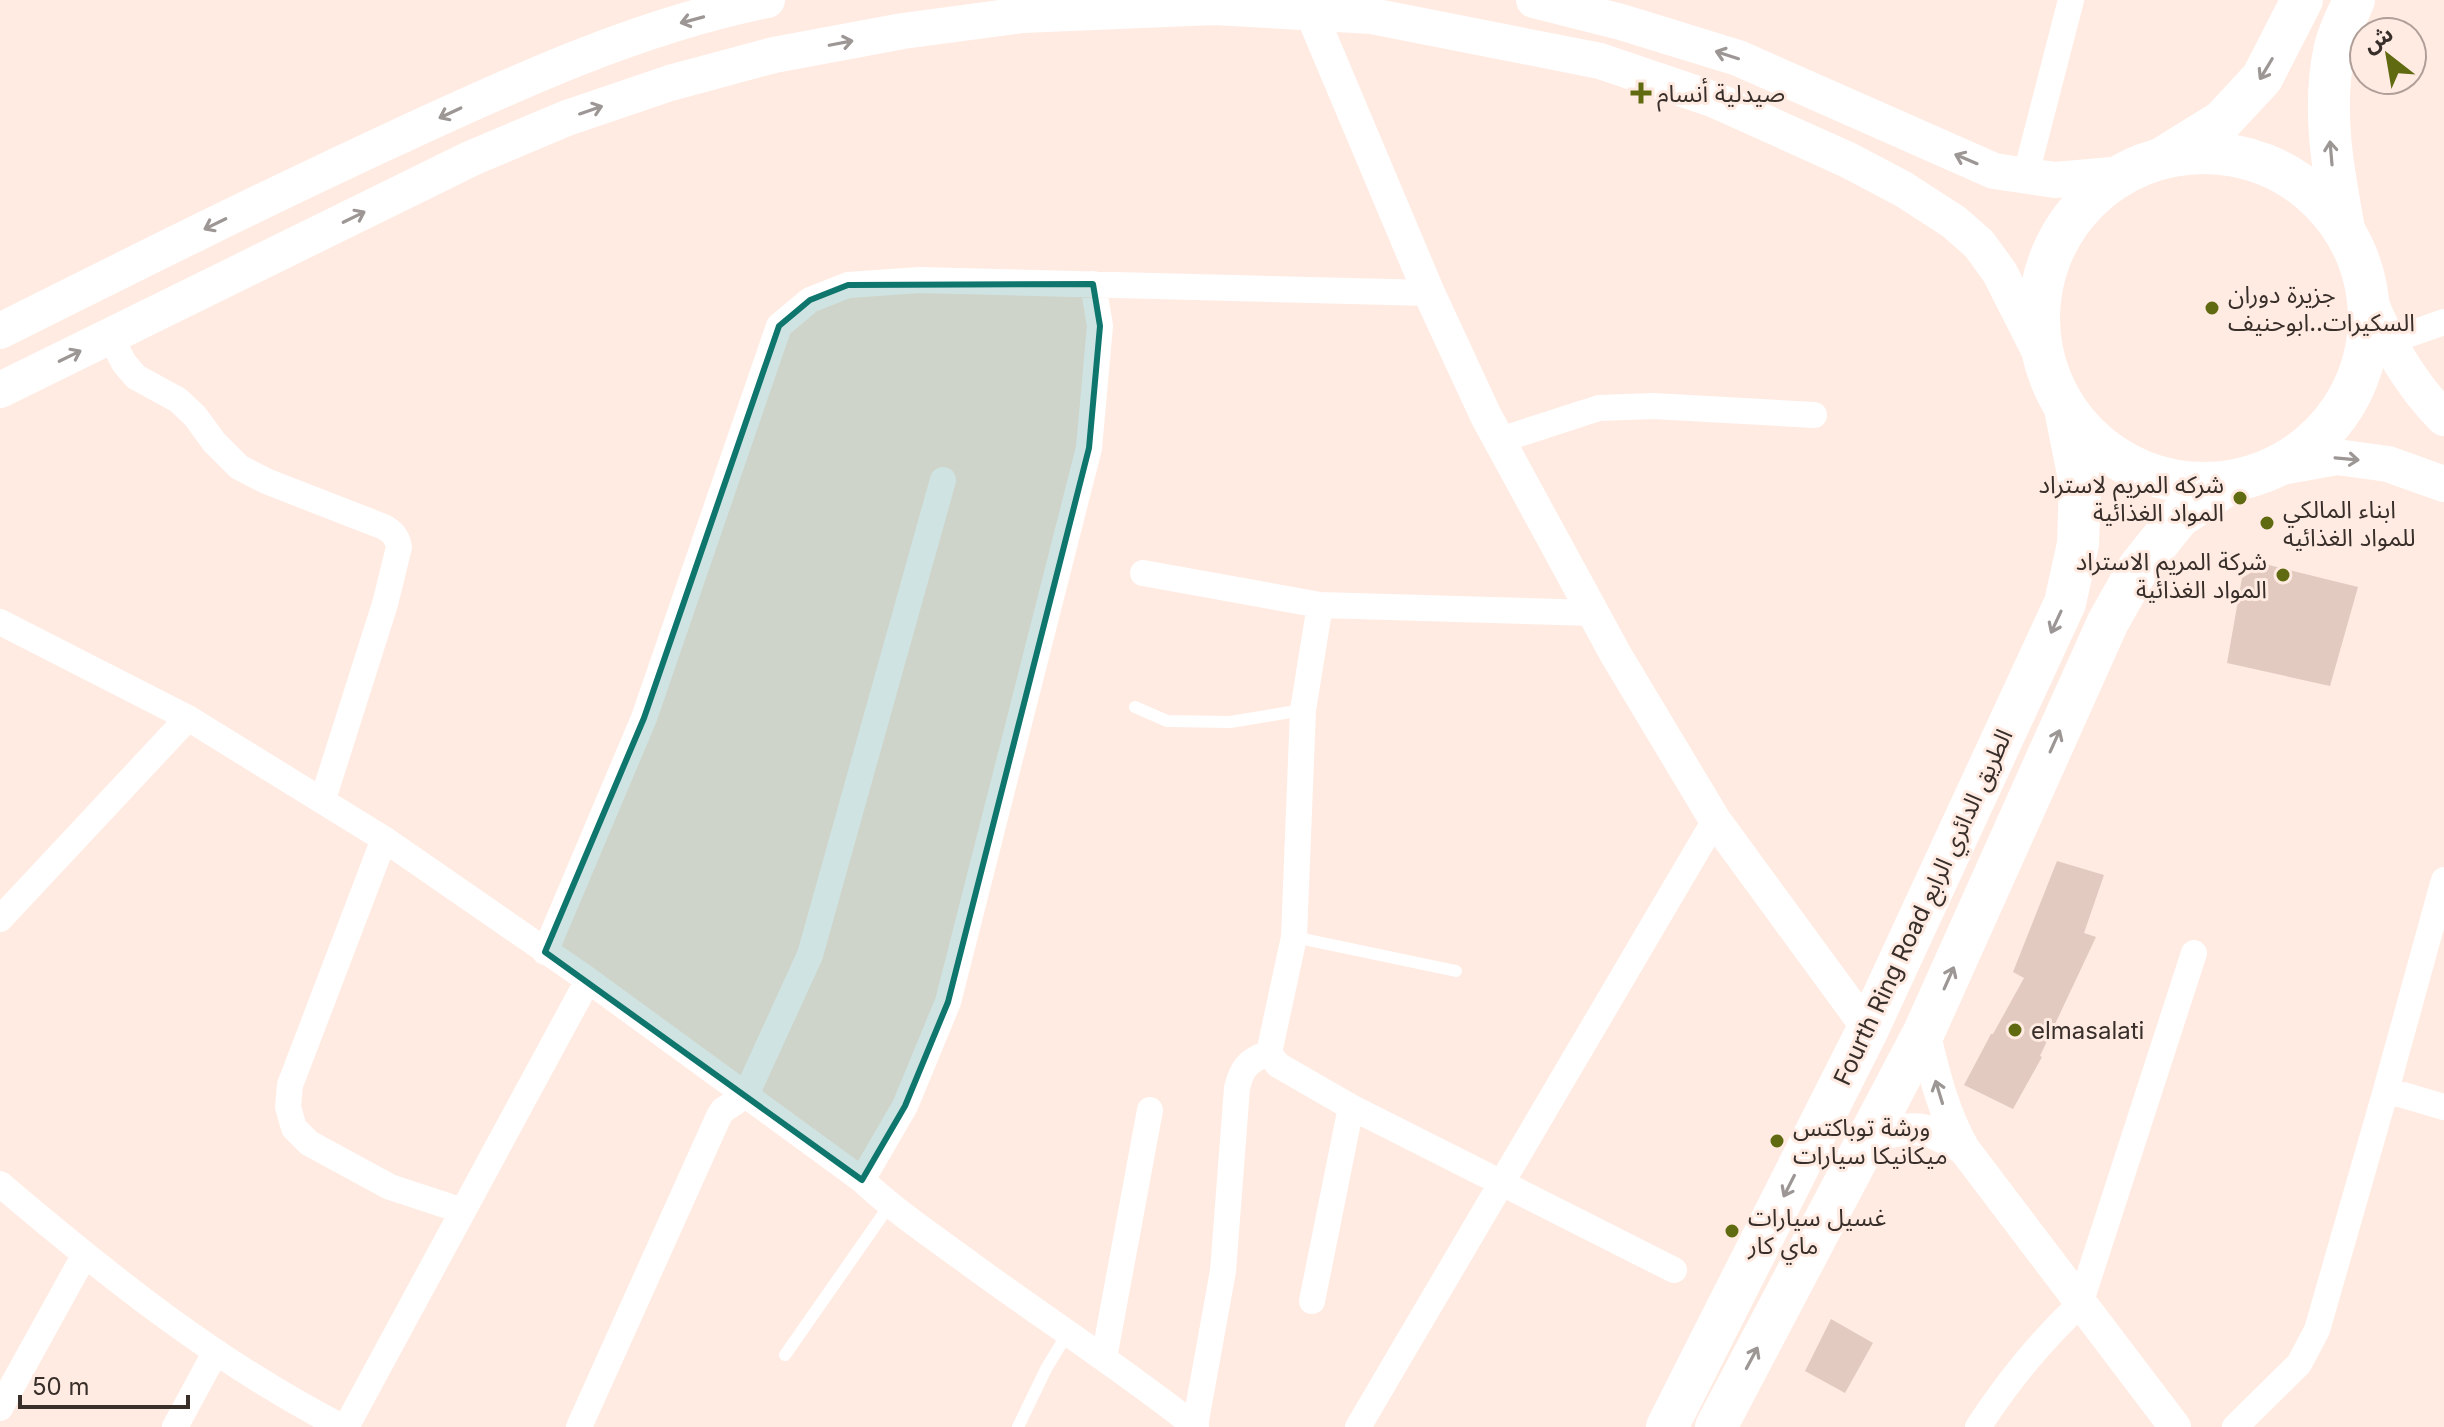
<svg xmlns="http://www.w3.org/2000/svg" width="2444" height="1427" font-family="Inter,'Noto Sans Arabic',sans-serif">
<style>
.building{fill:#e2cac0}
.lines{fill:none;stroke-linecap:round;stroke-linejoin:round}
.service{stroke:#fff;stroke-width:12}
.minor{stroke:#fff;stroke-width:26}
.tertiary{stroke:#fff;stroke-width:32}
.secondary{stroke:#fff;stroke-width:36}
.primary{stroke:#fff;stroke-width:42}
.oneway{stroke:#9c9694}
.marked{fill:#0f766e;fill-opacity:0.2;stroke:#0f766e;stroke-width:6;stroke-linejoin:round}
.poi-dot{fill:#606a10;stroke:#ffebe2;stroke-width:3}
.labels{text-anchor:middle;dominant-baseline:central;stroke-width:6;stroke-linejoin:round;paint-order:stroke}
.poi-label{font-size:24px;fill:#382e2a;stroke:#ffebe2;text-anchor:start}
.street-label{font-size:24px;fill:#382e2a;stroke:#ffebe2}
</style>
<rect width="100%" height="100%" fill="#ffebe2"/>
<path class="building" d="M2265 564 2358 587 2330 686 2227 663 2242 578Z
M2057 861 2104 875 2084 933 2096 937 2040 1056 2042 1057 2013 1109 1964 1085 1991 1034H1993L2024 978 2013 972Z
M1831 1319 1873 1343 1845 1393 1805 1371Z"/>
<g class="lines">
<path class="service" d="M1135 707 1167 721 1230 722 1303 710
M1294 937 1456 971
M785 1355 889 1206
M1018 1427 1046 1369 1067 1334"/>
<path class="minor" d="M2025 178 2071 0
M110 336 124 363 136 377 178 400 195 416 214 442 239 467 266 481 384 527C393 532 397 537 399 547L385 604 323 799
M2387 342 2444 322
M1500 440 1599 408 1653 406 1814 415
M1143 573 1320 605 1593 613
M1320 605 1303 710 1294 937 1269 1053 1278 1065 1351 1107 1674 1270
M0 622 188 718 384 839 588 980 862 1180C896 1212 935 1238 973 1266 1047 1320 1124 1370 1196 1427
M384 839 290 1085 288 1107 294 1128 309 1143 390 1187 463 1211
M0 919 188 718
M545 952 644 718 779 326 810 300 848 285 920 280 1429 293
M2386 1090 2444 880
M862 1180 905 1106 948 1002 1089 448 1100 326 1093 284
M0 1184C107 1275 217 1363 342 1427
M1312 1301 1351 1107
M1104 1358 1150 1110
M0 1408 84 1256
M1195 1426 1223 1271 1237 1088C1242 1067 1249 1060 1269 1053
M175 1427 215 1353
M346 1427 588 980
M579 1427 719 1116 723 1110 746 1095 810 955 943 480
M1358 1427 1715 820
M1978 1427C2010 1379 2038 1344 2080 1304L2194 953
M2235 1427 2299 1364 2317 1330 2386 1090 2444 1107"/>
<path class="tertiary" d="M1311 13 1429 293 1486 416 1616 655 1715 820 1868 1029
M1924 1032C1934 1073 1943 1112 1964 1149L2175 1427
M1869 1137C1913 1126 1924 1124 1964 1149"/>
<path class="secondary" d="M1534 0 1621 22 1738 58 1994 171 2055 180 2124 174
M2369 300C2388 344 2410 384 2444 418
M0 331C132 265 264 199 398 137 517 82 638 26 767 0
M0 390 472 158 567 118 670 83 774 55 903 31 1023 15 1214 7 1372 16 1600 61 1715 100 1848 160 1903 189 1954 222 1979 244 2000 273 2043 358
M2270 469 2337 457 2388 464 2444 484"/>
<path class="primary" d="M2039 318a165 165 0 1 1 330 0a165 165 0 1 1-330 0Z
M2167 155 2222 121 2262 78 2302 0
M2344 229C2333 170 2322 111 2334 52 2337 34 2347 17 2354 0
M1667 1427 1868 1029 2065 603 2078 544 2080 484 2065 409
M1716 1427 1924 1032 2108 622 2139 567 2179 517 2233 481"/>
</g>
<defs><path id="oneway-shaft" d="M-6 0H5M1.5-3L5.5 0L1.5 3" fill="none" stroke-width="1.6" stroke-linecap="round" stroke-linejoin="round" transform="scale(2)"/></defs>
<g class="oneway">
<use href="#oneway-shaft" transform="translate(692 20) rotate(165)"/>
<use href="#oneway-shaft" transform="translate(841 43) rotate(-11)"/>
<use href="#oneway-shaft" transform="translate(1727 55) rotate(-162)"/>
<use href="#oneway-shaft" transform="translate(2266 69) rotate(121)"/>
<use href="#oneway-shaft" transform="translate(591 110) rotate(-19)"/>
<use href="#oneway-shaft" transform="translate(450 113) rotate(155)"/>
<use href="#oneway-shaft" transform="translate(2331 153) rotate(-95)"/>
<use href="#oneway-shaft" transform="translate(1966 159) rotate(-157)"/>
<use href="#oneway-shaft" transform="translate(354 217) rotate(-26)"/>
<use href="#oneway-shaft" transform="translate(215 224) rotate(154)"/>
<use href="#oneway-shaft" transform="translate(70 356) rotate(-26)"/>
<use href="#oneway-shaft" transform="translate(2347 459) rotate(5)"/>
<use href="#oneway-shaft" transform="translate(2056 622) rotate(115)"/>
<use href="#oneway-shaft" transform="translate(2055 741) rotate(-66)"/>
<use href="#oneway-shaft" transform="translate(1949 978) rotate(-66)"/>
<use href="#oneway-shaft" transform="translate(1939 1092) rotate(-107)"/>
<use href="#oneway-shaft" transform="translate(1789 1186) rotate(117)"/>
<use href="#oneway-shaft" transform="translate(1752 1358) rotate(-62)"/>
</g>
<path class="marked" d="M1093 284 1100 326 1089 448 948 1002 905 1106 862 1180 545 952 644 718 779 326 810 300 848 285Z"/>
<g class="poi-dot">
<path d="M1637 81h8v8h8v8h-8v8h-8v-8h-8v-8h8z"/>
<circle cx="2212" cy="308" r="8"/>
<circle cx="2240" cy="498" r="8"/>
<circle cx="2267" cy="523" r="8"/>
<circle cx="2283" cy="575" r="8"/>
<circle cx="2015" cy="1030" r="8"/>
<circle cx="1777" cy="1141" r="8"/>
<circle cx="1732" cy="1231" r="8"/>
</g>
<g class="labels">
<g class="poi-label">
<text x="1657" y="93">صيدلية أنسام</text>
<text x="2228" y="294">جزيرة دوران<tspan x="2228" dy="28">السكيرات..ابوحنيف</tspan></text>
<text x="2224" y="484" text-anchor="end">شركه المريم لاستراد<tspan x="2224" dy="28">المواد الغذائية</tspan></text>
<text x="2283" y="509">ابناء المالكي<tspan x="2283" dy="28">للمواد الغذائيه</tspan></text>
<text x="2267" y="561" text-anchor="end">شركة المريم الاستراد<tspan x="2267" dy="28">المواد الغذائية</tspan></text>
<text x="2031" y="1030">elmasalati</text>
<text x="1793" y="1127">ورشة توباكتس<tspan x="1793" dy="28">ميكانيكا سيارات</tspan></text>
<text x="1748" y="1217">غسيل سيارات<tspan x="1748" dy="28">ماي كار</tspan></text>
</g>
<g class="street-label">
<text transform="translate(1923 907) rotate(-65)">Fourth Ring Road الطريق الدائري الرابع</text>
</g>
</g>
<g transform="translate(2388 56) rotate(329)"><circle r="38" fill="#ffebe2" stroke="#af9f98" stroke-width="2"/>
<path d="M0-6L14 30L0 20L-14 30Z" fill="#606a10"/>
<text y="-12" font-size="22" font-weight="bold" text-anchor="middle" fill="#382e2a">ش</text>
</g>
<path d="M20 1395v12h168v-12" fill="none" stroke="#382e2a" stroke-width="4"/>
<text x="32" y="1395" font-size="24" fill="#382e2a" stroke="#ffebe2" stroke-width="6" paint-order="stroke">50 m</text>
</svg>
